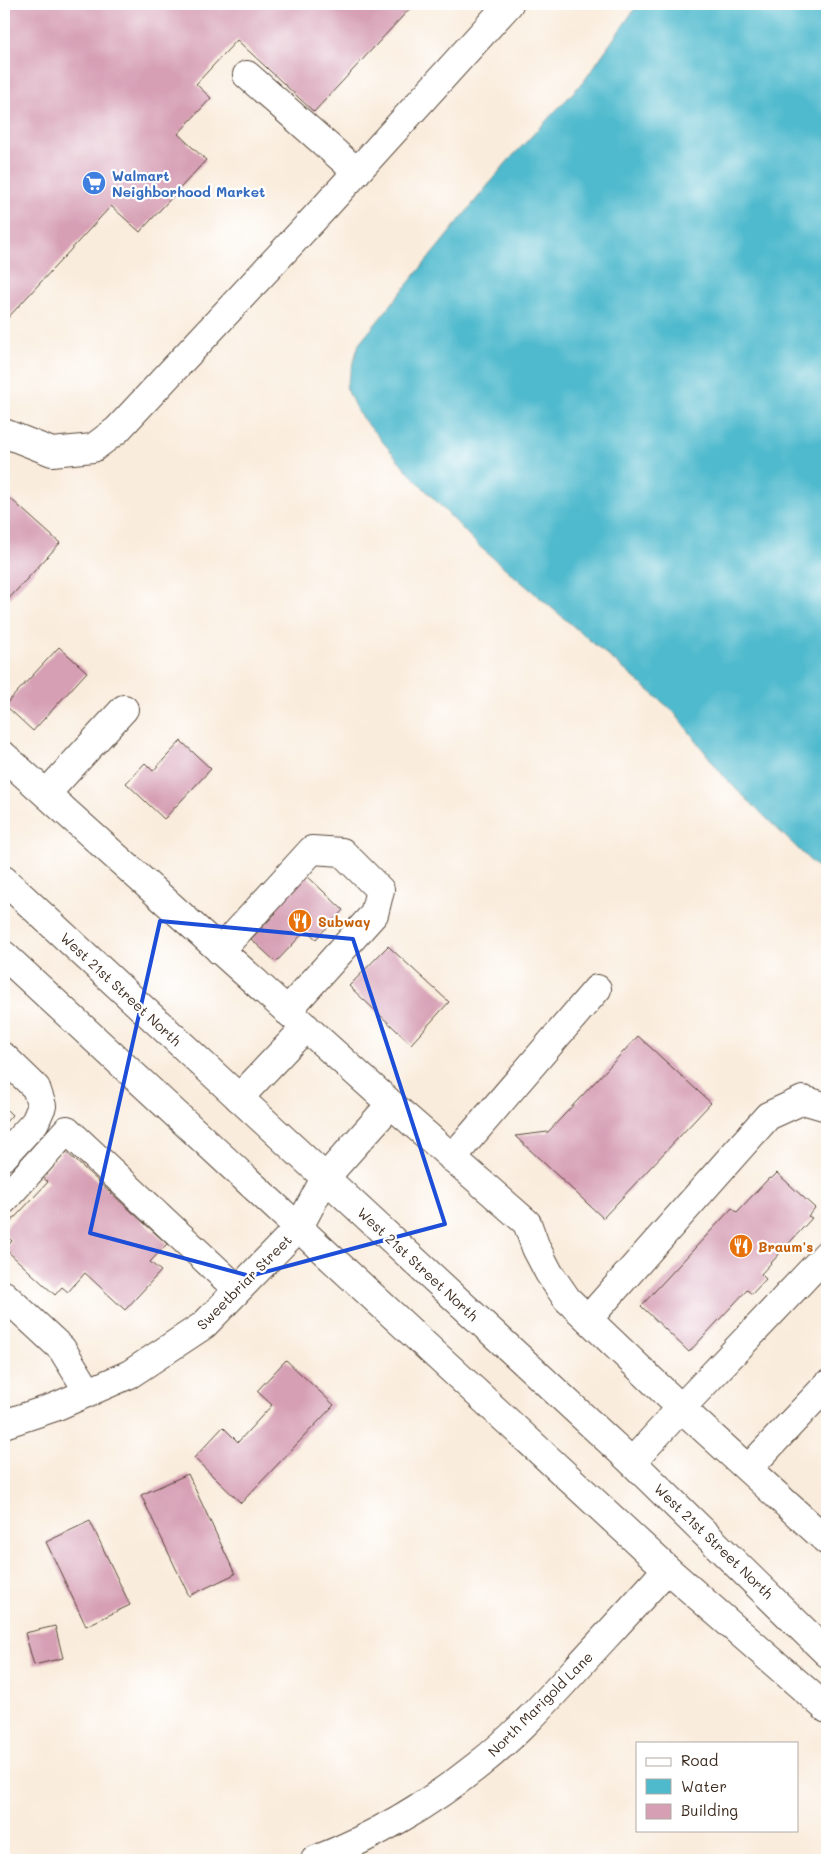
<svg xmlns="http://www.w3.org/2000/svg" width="831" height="1864" font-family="Mali,sans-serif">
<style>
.water{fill:#50bacd;stroke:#467276}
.building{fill:#d69fb4}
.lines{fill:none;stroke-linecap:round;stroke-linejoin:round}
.minor-casing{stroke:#58473a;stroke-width:30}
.major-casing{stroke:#58473a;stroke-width:30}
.minor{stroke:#fff;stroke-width:28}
.major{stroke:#fff;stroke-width:28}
.marked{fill:none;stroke:#1d4ed8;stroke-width:4;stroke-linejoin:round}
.labels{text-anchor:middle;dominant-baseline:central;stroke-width:4.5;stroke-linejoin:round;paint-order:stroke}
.shop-label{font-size:14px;font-weight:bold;fill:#366cbe;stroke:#fff;text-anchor:start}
.food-label{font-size:14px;font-weight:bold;fill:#c56008;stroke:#fff;text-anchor:start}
.street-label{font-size:14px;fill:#3b2a1e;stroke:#fff}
</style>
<rect width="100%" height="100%" fill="#fff"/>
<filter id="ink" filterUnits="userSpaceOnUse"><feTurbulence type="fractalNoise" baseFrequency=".02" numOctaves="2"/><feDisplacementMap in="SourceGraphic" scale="10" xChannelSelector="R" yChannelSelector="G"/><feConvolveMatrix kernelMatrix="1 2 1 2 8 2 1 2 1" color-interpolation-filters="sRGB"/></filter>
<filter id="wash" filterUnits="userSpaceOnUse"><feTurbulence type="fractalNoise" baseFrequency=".0096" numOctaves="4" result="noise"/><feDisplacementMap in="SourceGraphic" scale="20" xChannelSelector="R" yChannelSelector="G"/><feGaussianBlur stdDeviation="1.12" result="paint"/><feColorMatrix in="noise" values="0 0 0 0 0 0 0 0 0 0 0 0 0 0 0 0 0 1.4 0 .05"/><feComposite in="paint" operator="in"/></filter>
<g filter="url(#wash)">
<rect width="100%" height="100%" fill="#f9ecdc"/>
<path class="water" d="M638 4H827V877L725 778 673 711 479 546 412 476 358 413 346 387 359 344 506 163 584 81Z"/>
<g id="blocks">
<path class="building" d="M4 4H414L314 112 237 40 196 84 211 98 178 134 206 160 140 232 111 206 5 321 4 320Z
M11 499 60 543 4 604V506Z
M59 647 87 672 33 731 5 705Z
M181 741 211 769 164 819 126 783 145 763 153 771Z
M304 873 343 910 316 939 306 930 276 962 251 939 276 913 271 908Z
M388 946 449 1002 411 1044 349 986Z
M638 1036 711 1103 603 1218 515 1136 548 1132Z
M4 1107 12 1115 4 1124Z
M64 1150 167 1244 150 1262 161 1271 125 1310 85 1273 68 1292 62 1287 55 1295 5 1249 12 1241 4 1233V1229L48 1182 40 1175Z
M777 1173 815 1208 808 1216 812 1218 761 1274 766 1279 752 1294 747 1290 689 1352 641 1306 732 1208 737 1212 769 1178 771 1179Z
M286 1360 334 1405 241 1503 194 1458 223 1427 238 1442 272 1405 257 1391Z
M188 1474 235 1574 189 1596 141 1495Z
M90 1521 130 1605 86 1626 46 1542Z
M55 1626 63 1658 34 1665 25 1633Z"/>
</g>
</g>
<g filter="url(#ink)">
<use href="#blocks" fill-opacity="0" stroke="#58473a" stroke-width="1"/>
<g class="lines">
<g class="minor-casing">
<path id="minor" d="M247 75 357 172
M4 433 52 452 93 448 117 430 325 207 509 4
M4 756 391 1104
M46 794 124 709
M220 951 312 850 342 852 380 890 374 914 287 1011
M4 1057 36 1088 42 1106 35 1122 4 1156
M239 1098 306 1027
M452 1158 597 989
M4 1200 67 1130 238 1290
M827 1254 681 1408 827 1541
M4 1295 62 1349 89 1393
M588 1319 768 1116 803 1100 827 1107
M4 1424 55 1407 130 1374 204 1325 299 1227 325 1178 391 1104 527 1223 536 1248 549 1273 567 1299 681 1408 632 1462
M748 1469 827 1385
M315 1860C372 1838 431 1803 478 1765 514 1737 545 1703 575 1670 606 1636 637 1603 667 1569"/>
</g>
<g class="major-casing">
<path id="major" d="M4 880 632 1462 827 1653
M4 955 667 1569 827 1709"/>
</g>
<use href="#minor" class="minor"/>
<use href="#major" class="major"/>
</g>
</g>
<path class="marked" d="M160 921 353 939 445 1224 250 1276 90 1233Z"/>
<defs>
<g id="supermarket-disc" transform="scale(1.25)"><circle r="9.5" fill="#3f7fe0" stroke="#fff"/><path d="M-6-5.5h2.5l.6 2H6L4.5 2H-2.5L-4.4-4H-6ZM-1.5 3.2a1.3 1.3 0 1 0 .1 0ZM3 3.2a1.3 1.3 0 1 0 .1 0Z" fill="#fff"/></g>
<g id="restaurant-disc" transform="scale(1.25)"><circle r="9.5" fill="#e8710a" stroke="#fff"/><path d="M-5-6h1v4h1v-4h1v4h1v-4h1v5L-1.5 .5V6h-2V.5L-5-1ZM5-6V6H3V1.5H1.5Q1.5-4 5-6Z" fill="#fff"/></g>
</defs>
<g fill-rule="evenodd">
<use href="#supermarket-disc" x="94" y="183"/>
<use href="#restaurant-disc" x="300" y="921"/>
<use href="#restaurant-disc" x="741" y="1246"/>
</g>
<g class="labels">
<g class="shop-label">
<text x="112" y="175">Walmart<tspan x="112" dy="16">Neighborhood Market</tspan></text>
</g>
<g class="food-label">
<text x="318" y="921">Subway</text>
<text x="758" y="1246">Braum's</text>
</g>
<g class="street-label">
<text transform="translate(121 989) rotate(43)">West 21st Street North</text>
<text transform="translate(418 1264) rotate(43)">West 21st Street North</text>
<text transform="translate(244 1282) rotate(-45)">Sweetbriar Street</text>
<text transform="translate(714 1541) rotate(44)">West 21st Street North</text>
<text transform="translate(540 1704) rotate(-45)">North Marigold Lane</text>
</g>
</g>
<rect width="831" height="1864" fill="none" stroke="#fff" stroke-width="20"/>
<rect x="636" y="1742" width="162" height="90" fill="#ffffff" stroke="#b1aaa5"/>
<rect x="646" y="1758" width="25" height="8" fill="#ffffff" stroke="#b1aaa5"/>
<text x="681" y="1766" font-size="15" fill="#3b2a1e">Road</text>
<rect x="646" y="1779" width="25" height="15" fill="#50bacd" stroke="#b1aaa5"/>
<text x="681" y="1792" font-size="15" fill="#3b2a1e">Water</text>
<rect x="646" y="1804" width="25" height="15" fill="#d69fb4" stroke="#b1aaa5"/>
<text x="681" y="1816" font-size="15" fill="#3b2a1e">Building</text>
</svg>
